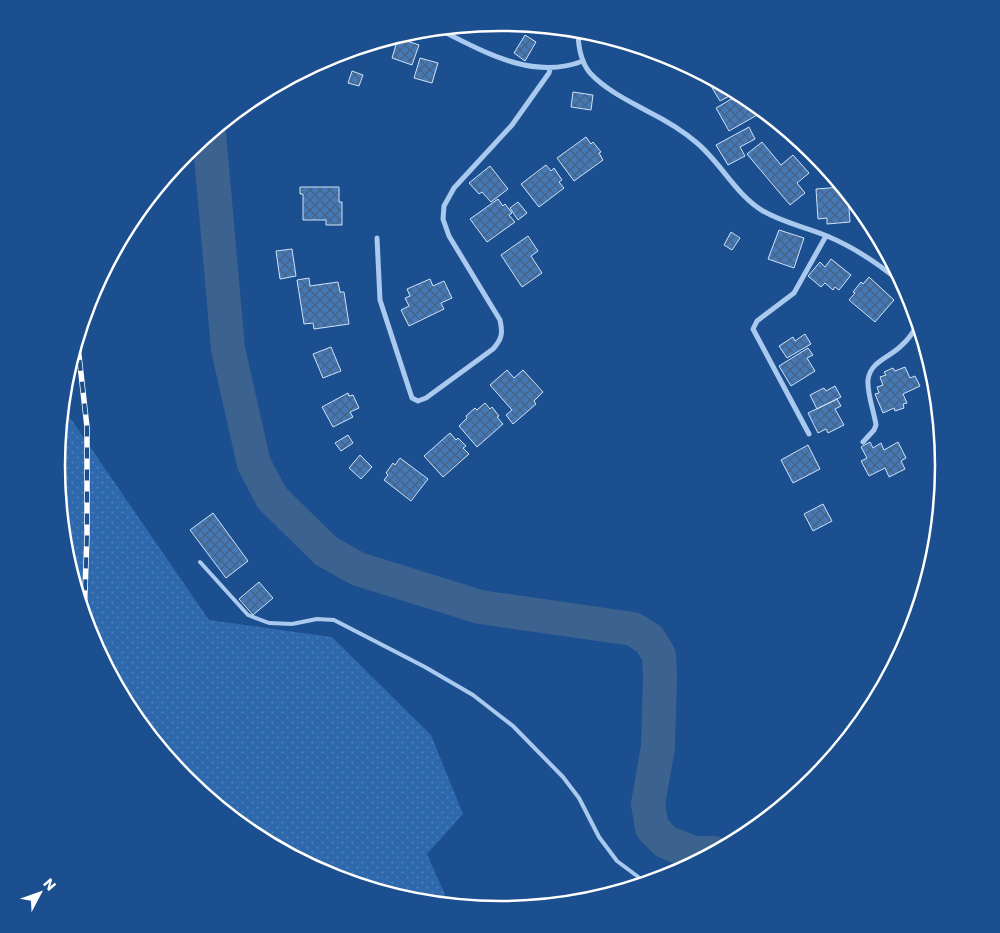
<svg xmlns="http://www.w3.org/2000/svg" width="1000" height="933" font-family="Poppins,sans-serif">
<style>
.grass{fill:url(#grass-dots)}
.lines{fill:none;stroke-linecap:round;stroke-linejoin:round}
.river{stroke:#3c6290;stroke-width:34}
.building{fill:url(#building-cross-hatch);stroke:#cfe3fa}
.lane{stroke:#a9c9ee;stroke-width:4}
.street{stroke:#a9c9ee;stroke-width:5}
.rail-casing{stroke:#fff;stroke-width:5.5}
.rail{stroke:#1b4f8f;stroke-width:4;stroke-dasharray:11;stroke-linecap:butt}
.rim{fill:none;stroke:#fff;stroke-width:2.5}
</style>
<defs>
<pattern id="grass-dots" width="8" height="8" patternUnits="userSpaceOnUse" patternTransform="scale(1.25)"><rect width="8" height="8" fill="#2e69ad"/><path d="M2 2h.1M6 6h.1" fill="none" stroke="#4d80b9" stroke-width="1.8" stroke-linecap="round"/></pattern>
<pattern id="building-cross-hatch" width="8" height="8" patternUnits="userSpaceOnUse" patternTransform="scale(1.25)"><rect width="8" height="8" fill="#4478b7"/><path d="M0 0l8 8M0 8l8-8" fill="none" stroke="#486282"/></pattern>
</defs>
<rect width="100%" height="100%" fill="#1b4f8f"/>
<path class="grass" d="M62 406 209 620 332 637 431 735 463 814 427 854 450 906 413 902 330 877 253 836 186 780 131 713 90 636 64 553 56 466Z"/>
<g class="lines">
<path class="river" d="M209 133 228 349 254 464 272 498 326 551 358 569 480 607 633 629 649 639 659 655 660 678 658 747 648 804 652 828 666 842 694 853H714"/>
</g>
<path class="building" d="M525 35 536 42 525 61 514 53Z
M398 38 419 45 412 65 392 58Z
M420 58 438 63 432 83 414 78Z
M352 71 363 75 359 86 348 83Z
M712 79 737 92 720 101 708 81Z
M573 92 593 95 591 110 571 107Z
M740 94 752 101 759 114 729 131 716 108Z
M749 127 755 139 740 147 745 156 728 165 716 145Z
M586 137 591 144 593 142 601 152 599 153 603 160 574 181 557 158Z
M762 142 781 165 793 155 809 173 797 183 805 193 790 205 747 154Z
M546 165 551 171 554 168 562 180 559 182 564 188 539 207 521 184Z
M490 166 508 189 491 202 482 192 479 194 469 183Z
M300 187H339V202H342V225H326V220H303V194H300Z
M842 187 848 194 850 222 827 224V218L818 219 816 189Z
M498 199 503 206 505 204 512 213 509 215 515 222 487 242 470 219Z
M518 202 527 213 518 220 510 208Z
M779 230 804 238 794 268 768 259Z
M731 232 740 238 732 250 724 245Z
M528 236 538 251 531 256 542 273 522 287 501 255Z
M292 249 296 276 280 279 276 251Z
M831 259 851 275 839 290 835 287 833 290 825 283 821 287 808 276 820 262 825 267Z
M869 277 894 300 875 322 849 300 855 293 853 292 861 282 863 284Z
M309 278 310 286 338 282 340 292H344L349 324 314 329 313 323 304 324 297 280Z
M430 279 433 286 444 281 452 298 441 303 444 309 409 326 401 310 409 306 405 298 410 296 407 289Z
M805 334 811 344 787 358 779 346 793 337 795 341Z
M331 347 341 371 323 378 313 354Z
M808 348 813 355 807 358 815 371 791 386 779 366Z
M905 367 910 378 915 376 920 386 903 394 907 403 903 404 904 408 895 411 894 408 883 413 875 394 879 393 877 387 883 385 880 377 886 375 884 372 893 368 895 371Z
M507 370 514 378 523 370 543 392 534 401 536 404 513 424 506 415 512 410 490 385Z
M835 386 841 397 817 409 810 395 824 388 826 391Z
M348 393 349 396 353 395 359 408 350 412 353 417 333 427 322 407Z
M837 399 841 406 835 409 844 425 828 433 826 429 818 433 808 413Z
M485 403 490 409 492 407 499 416 497 417 503 424 477 447 459 426 467 418 466 416 475 408 477 410Z
M450 433 456 440 458 438 466 446 463 448 469 454 443 477 424 456Z
M348 435 353 443 341 451 335 443Z
M870 442 873 448 881 443 884 450 898 442 906 458 901 461 905 469 889 477 885 468 869 476 861 461 867 458 861 447Z
M808 445 820 469 793 483 781 460Z
M360 455 372 467 361 479 349 468Z
M400 458 428 479 411 501 384 480 388 475 386 473 393 463 395 465Z
M823 504 832 521 813 531 804 514Z
M213 513 248 561 226 578 190 530Z
M259 582 273 598 253 615 239 599Z"/>
<g class="lines">
<path class="lane" d="M200 562 248 615 269 623 292 624 317 619 334 620 425 667 473 695 513 726 563 777 579 798 599 837 617 861 641 879 650 883"/>
<path class="street" d="M438 29C483 51 532 81 583 61
M578 30C578 44 581 62 590 73 606 90 627 100 647 111 665 120 682 130 697 143 721 163 736 195 763 211 783 223 806 227 827 236 856 248 879 264 903 284
M377 238 380 300 410 392 412 398 418 401 426 398 493 349C502 339 503 333 500 320L449 236 443 219 444 206 454 188 512 125 549 73 550 69
M809 434 753 329 757 321 794 293 826 236
M863 442 874 430 876 425C874 411 867 394 868 380 870 361 891 357 902 345 909 339 914 331 918 324"/>
<g class="rail-casing">
<path id="rail" d="M77 338 87 427V536L84 618"/>
</g>
<use href="#rail" class="rail"/>
</g>
<path d="M0 0H1000V933H0ZM65 466a435 435 0 1 1 870 0a435 435 0 1 1-870 0Z" fill="#1b4f8f" fill-rule="evenodd"/>
<path class="rim" d="M65 466a435 435 0 1 1 870 0a435 435 0 1 1-870 0Z"/>
<g transform="translate(40 893) rotate(49)" stroke="#1b4f8f" stroke-width="4" paint-order="stroke">
<path d="M0-4L9 19L0 12L-9 19Z" fill="#ffffff"/>
<text y="-8" font-size="14" font-weight="bold" text-anchor="middle" fill="#ffffff">N</text>
</g>
</svg>
